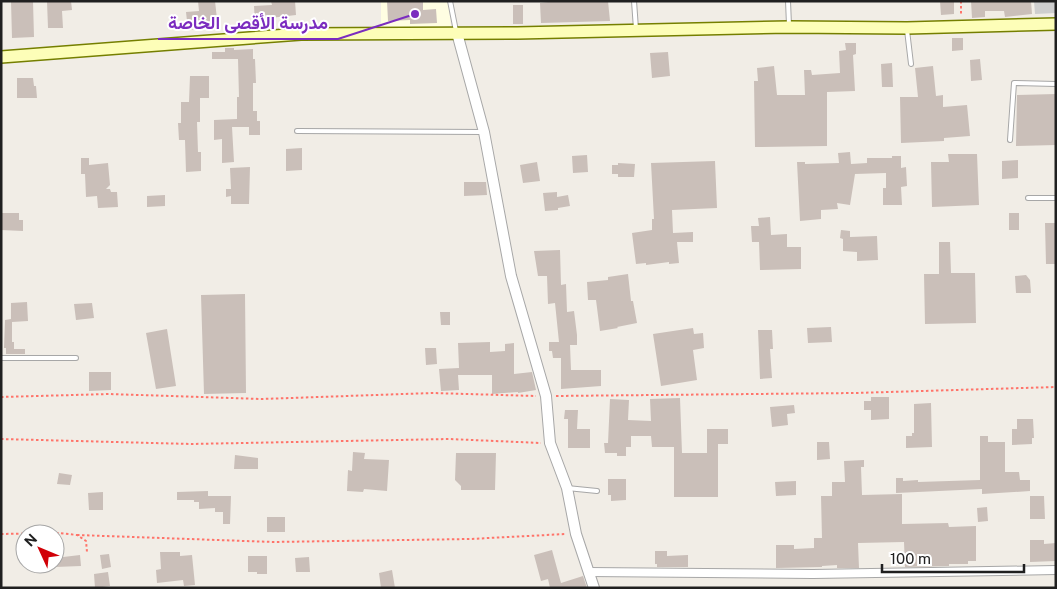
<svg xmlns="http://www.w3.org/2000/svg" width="1057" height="589" font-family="'Public Sans',Vazirmatn,sans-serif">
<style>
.education{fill:#fffee2}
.religious{fill:#cecece}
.building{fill:#cabfb9}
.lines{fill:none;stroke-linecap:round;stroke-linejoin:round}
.service-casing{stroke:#a7a7a7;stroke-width:6}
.minor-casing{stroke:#a7a7a7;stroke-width:10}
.tertiary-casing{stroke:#a7a7a7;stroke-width:12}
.secondary-casing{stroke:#757f00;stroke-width:14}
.path{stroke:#ff746a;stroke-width:2;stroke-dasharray:2.5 2.5;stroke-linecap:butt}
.service{stroke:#fff;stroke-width:4}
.minor{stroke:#fff;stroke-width:8}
.tertiary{stroke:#fff;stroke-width:10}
.secondary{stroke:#fdfeb8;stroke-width:11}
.leader{fill:none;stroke:#7b2cbf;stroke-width:2}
.callout-dot{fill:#7b2cbf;stroke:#fff;stroke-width:2}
.callout-label{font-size:18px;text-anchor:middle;font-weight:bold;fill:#7b2cbf;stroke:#fff;stroke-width:4;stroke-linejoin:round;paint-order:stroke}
</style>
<rect width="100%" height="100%" fill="#f1ede6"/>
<path class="education" d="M381 1H448L451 26 381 28Z"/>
<path class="religious" d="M1034 1H1056V13L1035 14Z"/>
<path class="building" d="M11 1H33L34 37 12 38Z
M47 1H71L72 10 62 11 63 28H48Z
M198 1H215L218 28 188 30 186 12 199 11Z
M271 1H295L296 15 270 18V22L255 23 254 6 272 5Z
M387 1H423V10L436 9 437 23 410 24V20L388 21Z
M556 1H608L610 21 541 23 540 3Z
M940 1H954V14L941 15Z
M971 1H1031L1032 14 1005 17 1004 11H985V17L972 18Z
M513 5H523V24H513Z
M952 38H963V50L952 51Z
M845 43H856V54L853 55 855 91 827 92V146L755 147 754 81H758L757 68 774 66 777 95H805L804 70H811L812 75 840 73 839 51 846 50Z
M225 48H234V50L253 49V59H255L256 83H253V111H257V121H260V135H249V127H232L234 162 222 163V139L214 140V120L237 119V97H239L238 59H212V52H225Z
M668 52 670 76 652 78 650 53Z
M980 59 982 80 971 81 970 60Z
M892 63 893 87H882L881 64Z
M933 66 936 96 943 95V107L967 105 970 136 944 138V141L901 143 900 97H918L915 68Z
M190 76H209V98H200V122H197L198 152H201V171L186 172 185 140H179L178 123H181V102H189Z
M17 78H33L34 86H36L37 98H17Z
M1056 94V145L1016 146 1017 95Z
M302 148V170L286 171V149Z
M850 152 851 164 867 163V158H892V156H901V168L906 167 907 186 901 187 902 205H883V188H886V173L855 174 850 205 837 203 838 209 821 210V219L800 221 797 162H805V164L839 163 838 153Z
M948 154H977L979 205 932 207 931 162H949Z
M587 155 588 172 573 173 572 156Z
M81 158H89V165L108 163 110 185 106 189H110L111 192H117L118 207 98 208 97 196 86 197 85 174H81Z
M1018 160V178L1002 179V161Z
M715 161 717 208 672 210 673 233 693 232V242H677L679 263 669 264V262L646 265V263L636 264 632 233 652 230V219H654L651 163Z
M537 162 540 181 523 183 520 165Z
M618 163 635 164 634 177H618V174H612V165H618Z
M250 167 249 204H231V196L226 197V189H231L230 168Z
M464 182H486L487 195 464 196Z
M557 192V197L568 195 570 206 558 208V210L545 211 543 193Z
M165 195V206L147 207V196Z
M1 213H19V220H23V231L1 230Z
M1009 213H1019V230H1009Z
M770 217 771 235 787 234V247H801V269L760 270 759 242H752L751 226H759L758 218Z
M1045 223H1056V264H1046Z
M841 230 850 231V237L877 236 878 260 857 261V252L843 251V239L840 238Z
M939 242H950L951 273H975L976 323 925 324 924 274H939Z
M560 250 561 285 566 284 567 312 574 311 577 335V345H570L571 370H601V386L561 389V358H553L552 351H549V342H559L555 303 548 304 547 276H538L534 251Z
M628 274 631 301H633L637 323 617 327 618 328 600 331 596 300H588L587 282 608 280V277Z
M1026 275 1030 280 1031 293H1016L1015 276Z
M245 294 246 393 204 394 201 295Z
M27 302 28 321 12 322V342H14V349H25V354H6V348H4L5 320 11 319V303Z
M92 303 94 318 76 320 74 304Z
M440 312H450V325H441Z
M831 327 832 342 808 343 807 328Z
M693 328 694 334 703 333 704 348 693 350 697 380 661 386 653 334Z
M167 329 176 386 156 389 146 333Z
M758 330H772L773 349H770L772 378 760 379Z
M490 342V352L505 351V344L514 343V374L532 372 536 390 518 393V392L492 394V375H458L459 390 441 391 439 369 459 368 458 343Z
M425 348H436L437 364 426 365Z
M89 372H111V390L89 391Z
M871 397H889V419L871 420V410H864V401H871Z
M680 398 682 453H707V429H728V444H718V497H674V447H652L651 436H631V447H626V456H617V453H605L604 443H608L610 399 629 400 628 420 651 421 650 399Z
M931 403 932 447 906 448V436H912V433H914V404Z
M794 405 795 413 787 414 788 425 772 427 770 407Z
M565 410H578L577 429H590V448H568V419H564Z
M1017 419H1033L1034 438H1032V444L1012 445V429H1017Z
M980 436H988V442H1005V472H1019L1020 480H1030V491L982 494V489L896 493V478H903V481L918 480V482L980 480Z
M817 442H829L830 459 817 460Z
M353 452 365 453 364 459 389 460 387 491 364 489 363 492 347 491 348 470 352 471Z
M456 453H496L495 490H461V486L455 480Z
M235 455 258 458V469H234Z
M864 460V467H861L862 495 902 494V524L948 523 949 527 976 526V561H968V564H949V566L905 567 904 542 858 543 859 568H837V565L822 566V567L776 568V545H794V549L814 548V538H822L821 496H832V482H845L844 461Z
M59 473 72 475 70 485 57 484Z
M608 479H626V500L611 501V495H608Z
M796 481V495L776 496 775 482Z
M208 491V496H231L230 524H223V512H215V508L199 509V502H194V500H177V492Z
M103 492V510H89L88 493Z
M1030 496H1044L1045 519H1030Z
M987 507 988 521 978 522 977 508Z
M267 517H285V532H267Z
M1030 540H1044V544L1056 543V561L1030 562Z
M552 550 561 583 583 576 587 588H550L548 579 541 581 534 555Z
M655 551H667V556L688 555V567H657V564H655Z
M160 552H180V556L192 555 195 585 184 586 183 580 157 583 156 570 161 569Z
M109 554 111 567 102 569 100 555Z
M80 555 81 566 55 567V558Z
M248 556H267V574H257V572H248Z
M309 557 310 572H296L295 558Z
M392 570 395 588H381L379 573Z
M108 572 110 586 95 588 94 574Z"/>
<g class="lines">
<g class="service-casing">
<path id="service" d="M450 1 456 31
M634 1 636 29
M788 1 789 25
M907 30 911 64
M297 131 484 132
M1010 140 1014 83 1056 84
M1028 198H1056
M1 358H76
M567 488 597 491"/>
</g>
<g class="minor-casing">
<path id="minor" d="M588 572 813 574 1056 570"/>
</g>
<g class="tertiary-casing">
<path id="tertiary" d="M457 33 484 132 511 276 546 396 550 443 567 488 576 534 594 588"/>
</g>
<g class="secondary-casing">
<path id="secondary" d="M1 57 301 34 517 33 789 27 907 28 1056 24"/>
</g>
<path class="path" d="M961 1V16
M556 396 855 393 1056 387
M1 397 109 394 262 399 432 393 536 396
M1 439 191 444 449 439 541 443
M1 534 58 533 77 535 86 541 87 552
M77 535 273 542 470 539 566 534"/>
<use href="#service" class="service"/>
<use href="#minor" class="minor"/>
<use href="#tertiary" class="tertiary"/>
<use href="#secondary" class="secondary"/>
</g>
<path class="leader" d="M415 14L338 39H158"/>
<circle class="callout-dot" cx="415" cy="14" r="5"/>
<g class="callout-label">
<text x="248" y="29">مدرسة الأقصى الخاصة</text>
</g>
<rect width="1057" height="589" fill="none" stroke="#202020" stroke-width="5"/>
<g transform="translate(40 549) rotate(314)"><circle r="24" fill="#ffffff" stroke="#a6a6a6"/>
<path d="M0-4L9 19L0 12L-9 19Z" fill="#d10007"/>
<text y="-8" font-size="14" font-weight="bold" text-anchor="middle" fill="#202020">N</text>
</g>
<path d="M882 564v8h142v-8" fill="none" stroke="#202020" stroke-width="2.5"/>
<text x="890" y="564" font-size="15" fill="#202020" stroke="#ffffff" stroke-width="4" paint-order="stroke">100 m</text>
</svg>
